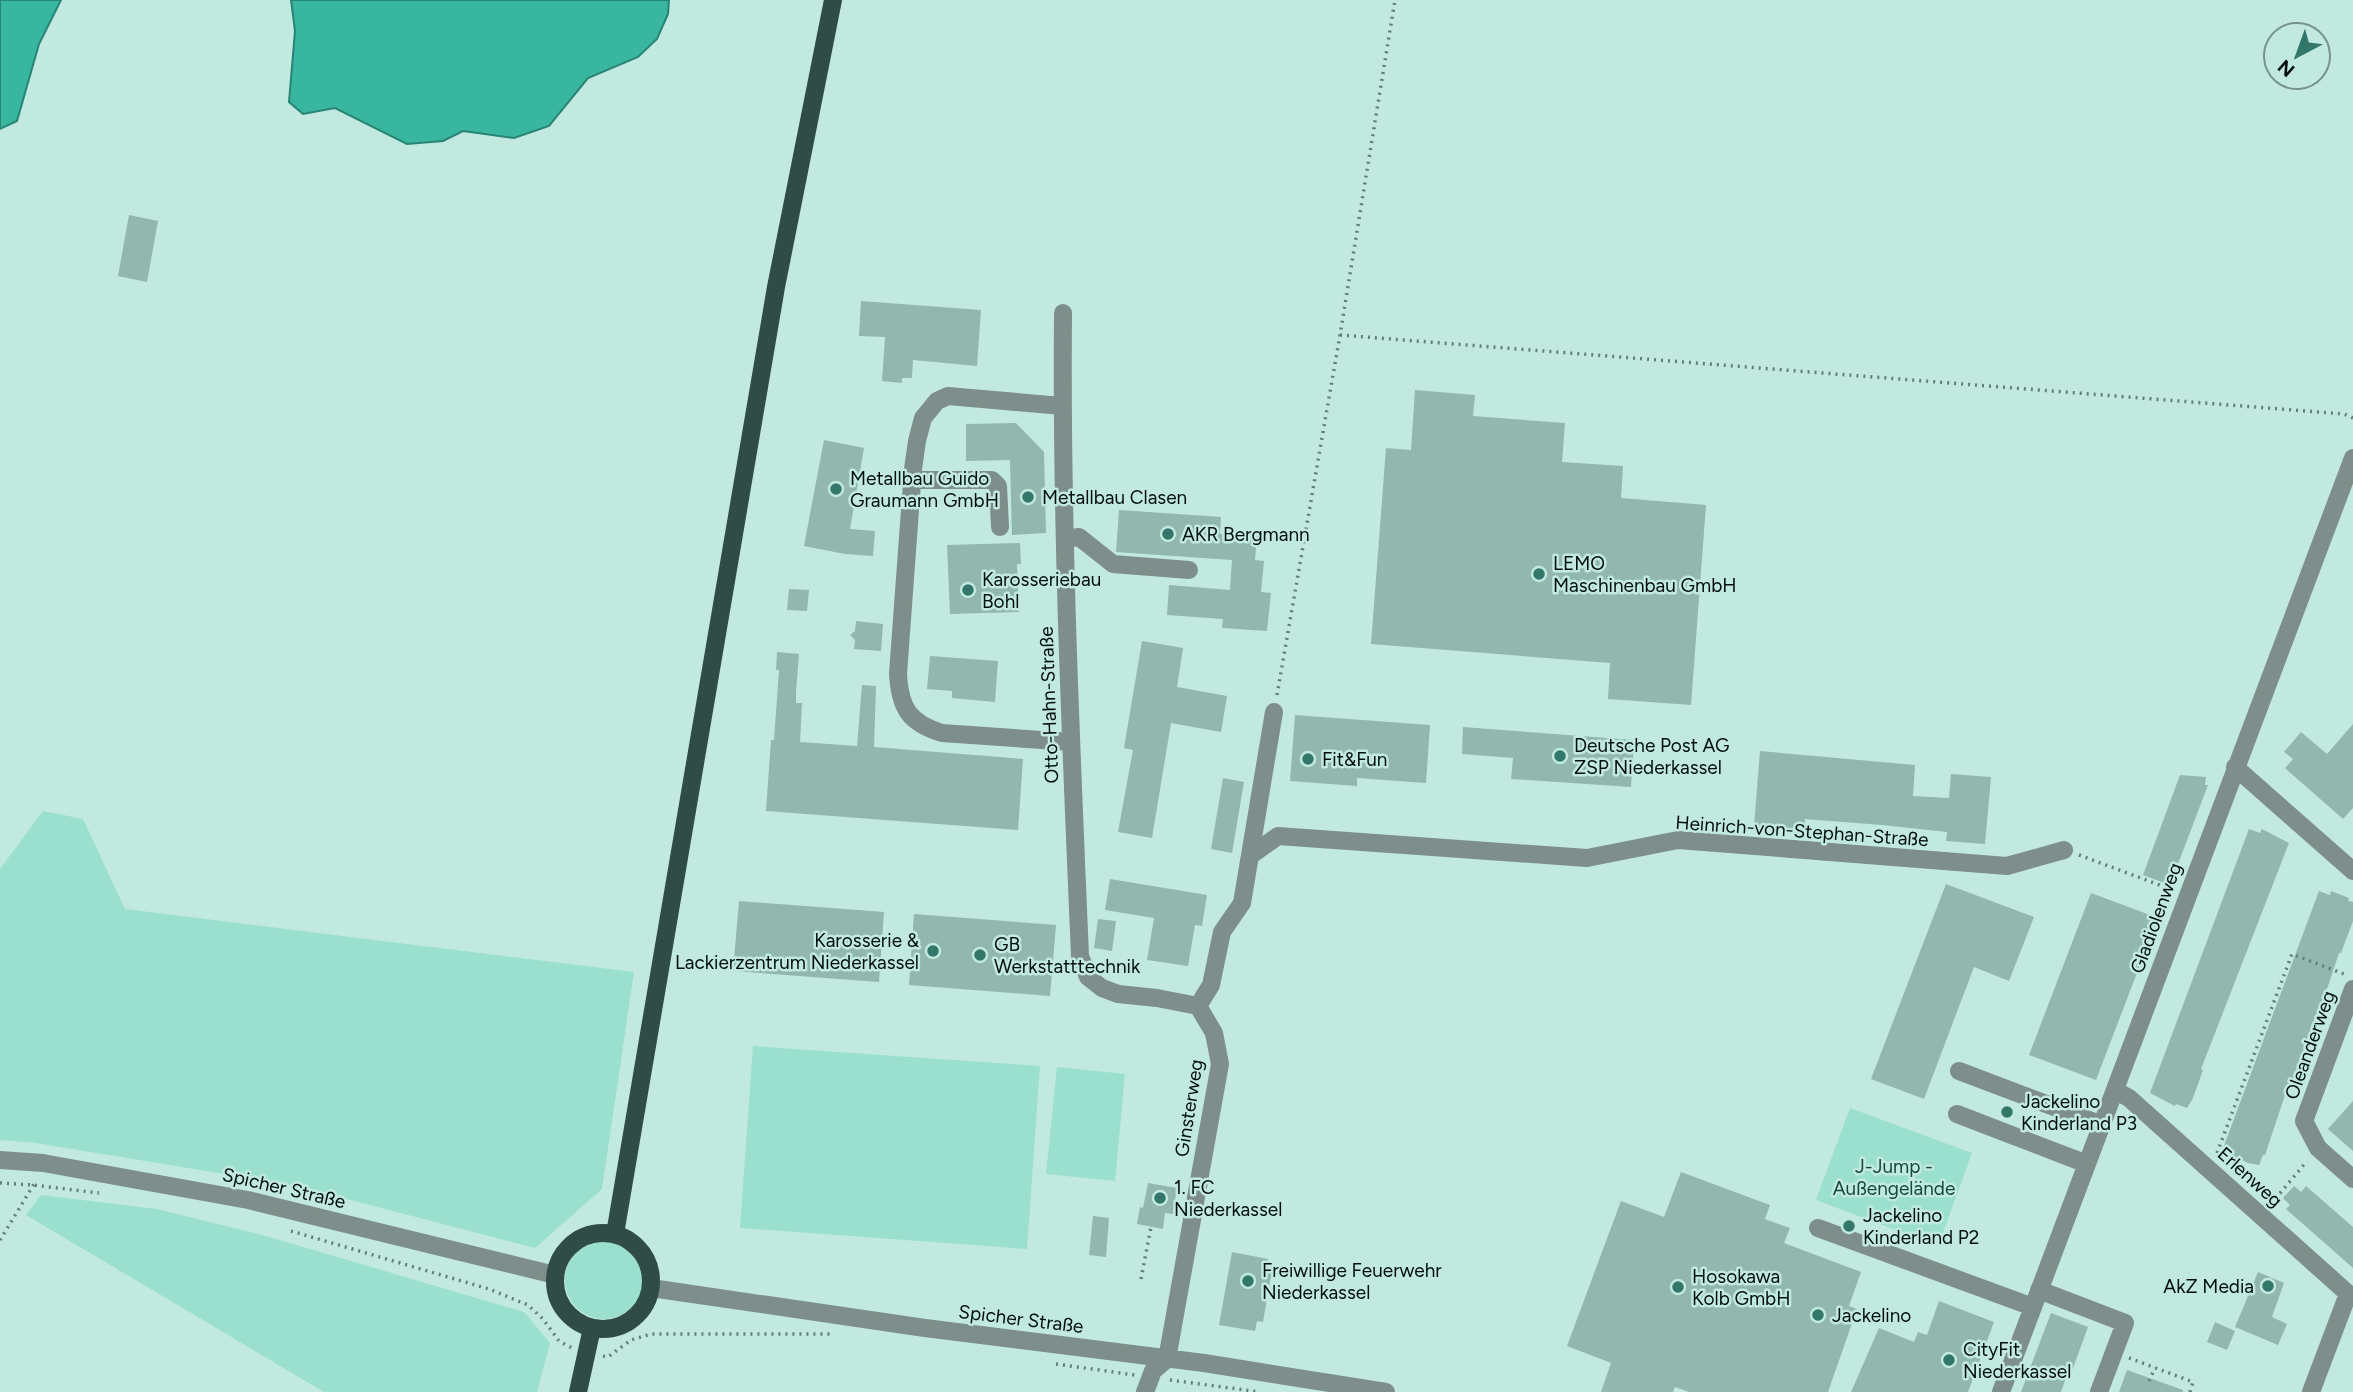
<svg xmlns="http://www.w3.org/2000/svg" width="2353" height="1392" font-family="Figtree,sans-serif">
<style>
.green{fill:#9bdfcf}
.water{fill:#38b6a0;stroke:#288474;stroke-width:2}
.building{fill:#91b7ae}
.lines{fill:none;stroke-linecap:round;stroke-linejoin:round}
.path{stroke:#637d77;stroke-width:3.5;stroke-dasharray:2 5;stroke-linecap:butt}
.minor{stroke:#7e8e8a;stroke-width:18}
.major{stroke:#2f4c45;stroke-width:18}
.poi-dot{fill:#33776a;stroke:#c1e9df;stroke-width:2.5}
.labels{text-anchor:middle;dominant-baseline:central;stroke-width:5;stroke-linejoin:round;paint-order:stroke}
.poi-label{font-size:19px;fill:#030f0c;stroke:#c1e9df;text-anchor:start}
.street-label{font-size:19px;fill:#030f0c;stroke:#c1e9df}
.park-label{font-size:19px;fill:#14493f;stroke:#c1e9df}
</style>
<rect width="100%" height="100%" fill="#c1e9df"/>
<path class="green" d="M43 811 83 819 125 909 634 972 602 1189 535 1248 297 1186 36 1143 0 1140V869Z
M753 1046 1040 1066 1027 1249 740 1228Z
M1057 1067 1125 1074 1115 1181 1046 1174Z
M1850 1108 1972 1153 1938 1246 1816 1200Z
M41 1195 157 1209 266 1236 524 1312 550 1343 537 1392H324L26 1215Z
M565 1280a39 39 0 1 1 78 0a39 39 0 1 1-78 0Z"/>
<path class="water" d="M0 0H61L39 44 17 121 0 129Z
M291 0H669L668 14 657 39 638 57 588 78 549 126 514 138 463 131 443 141 407 144 335 108 303 114 289 102 295 31Z"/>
<path class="building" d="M129 215 158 221 147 282 118 276Z
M861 301 981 310 977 366 913 360 912 378H902V383L882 381 885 337 859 336Z
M1415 390 1475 395 1473 416 1565 423 1562 462 1623 466 1621 498 1706 505 1691 705 1608 699 1610 663 1371 644 1386 448 1411 450Z
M1016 423 1044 452 1046 533 1012 535 1010 460 966 461V424Z
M824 440 864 448 850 529 875 531 873 556 845 554 804 546Z
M1119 510 1221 517 1220 534 1257 536 1255 560 1264 561 1261 592 1271 593 1267 631 1222 628 1223 619 1167 615 1169 585 1230 590 1232 560 1116 552Z
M1020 543 1021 564H1017L1019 612 950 614 947 545Z
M789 589 809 590 807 611 787 610Z
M856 621 883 624 881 651 854 649 855 640 850 635 855 631Z
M1142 641 1183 648 1177 687 1227 696 1221 732 1171 723 1152 838 1118 832 1133 750 1124 748Z
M777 652 799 654 796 692V703H802L800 742 857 746 862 685 876 686 874 747 1023 759 1018 830 766 811 771 740H774L779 670H776Z
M930 656 998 661 995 702 952 698V691L927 689Z
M1295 715 1430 725 1426 783 1357 778V786L1290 781Z
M2353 724V808L2343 819 2285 768 2293 759 2284 752 2301 732 2327 754Z
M1463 727 1634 740 1631 787 1511 779 1513 758 1462 754Z
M1760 751 1915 765 1913 796 1949 798 1951 774 1991 777 1985 844 1946 841 1947 832 1882 825 1805 819V830L1754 826Z
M2180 775 2206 777 2205 785H2208L2170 885 2143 875Z
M1223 778 1244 782 1232 853 1211 849Z
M2249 829 2260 833 2262 829 2289 843 2201 1069 2203 1070 2193 1098 2187 1108 2176 1104 2175 1106 2150 1093Z
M1110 879 1207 895 1202 926 1195 925 1188 966 1147 960 1154 918 1105 910Z
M1946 884 2034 917 2009 981 1974 967 1924 1099 1871 1079Z
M2319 891 2330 895 2331 891 2349 898 2348 901 2353 902V921L2341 953H2339L2328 986 2318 1014H2316L2287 1096 2285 1095 2265 1155H2263L2259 1165 2248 1163 2222 1151Z
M2091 893 2158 918 2096 1080 2029 1055Z
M739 901 884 912 879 982 733 971Z
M914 914 1056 925 1050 996 909 985Z
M1098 919 1116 921 1112 951 1094 948Z
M2353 1101V1151L2328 1129Z
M1681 1172 1770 1205 1765 1219 1790 1228 1784 1243 1861 1272 1849 1306 1857 1309 1828 1392H1689L1675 1387 1673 1392H1601L1611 1363 1567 1346 1621 1201 1664 1217Z
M1148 1183 1177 1188 1173 1214 1165 1213 1163 1229 1137 1224 1140 1207 1143 1208Z
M2294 1186 2301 1192 2306 1186 2353 1227V1268L2286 1209 2290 1205 2283 1198Z
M1093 1216 1109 1218 1106 1257 1089 1255Z
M1232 1252 1268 1259 1266 1269 1272 1270 1263 1322 1257 1321 1255 1331 1219 1325Z
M2258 1272 2284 1283 2272 1317 2287 1324 2278 1345 2235 1327Z
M1939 1301 1994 1322 1968 1392H1851L1879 1328 1914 1342 1918 1332 1927 1335Z
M2051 1313 2088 1327 2069 1379 2066 1378 2061 1392H2021Z
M2215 1322 2235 1331 2227 1350 2207 1342Z
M2127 1370 2183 1390V1392H2119Z"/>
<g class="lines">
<path class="path" d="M1340 335 2344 414 2353 418
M1277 695 1340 335 1395 0
M2079 855 2173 890
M2217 1153 2292 954 2344 974
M0 1183 33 1185 99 1193
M2271 1204 2307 1161
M291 1231 489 1289 528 1305 543 1319 559 1341 572 1348
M0 1240 34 1184
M1141 1279 1151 1227
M603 1356 608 1357 631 1340 651 1334H833
M2129 1358 2193 1382 2190 1392
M1056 1364 1135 1375
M1170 1380 1260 1392
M2149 1381 2155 1368"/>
<path class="minor" d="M1063 313C1061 527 1071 742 1080 956L1088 977 1102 988 1118 994 1157 998 1198 1006
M1062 406 948 396 937 401 923 418 917 441 913 469 898 674C900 708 909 723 942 733L1071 742
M912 480H992L998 486 1000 527
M1066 539 1079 537 1113 564 1189 570
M2235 767 2353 871
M1250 856 1278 836 1587 858 1678 840 2007 866 2064 850
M2353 989 2304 1121 2318 1148 2353 1179
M1198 1006 1211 985 1222 932 1242 903 1274 712
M1959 1071 2102 1125
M2116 1091 2129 1098 2353 1298
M1957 1114 2087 1164
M0 1160 43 1163 248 1200 555 1275
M1818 1228 2033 1307
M651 1288 925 1328 1204 1363 1386 1392
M2039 1290 2125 1323 2099 1392
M1145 1392 1153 1371 1167 1359 1220 1064 1214 1033 1198 1006
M2001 1392 2353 458
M2311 1392 2348 1294"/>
<path class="major" d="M555 1281a48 48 0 1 1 96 0a48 48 0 1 1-96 0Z
M615 1234 776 287 833 0
M578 1392 592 1328"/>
</g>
<g class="poi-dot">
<circle cx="836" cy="489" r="7"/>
<circle cx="1028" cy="497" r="7"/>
<circle cx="1168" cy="534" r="7"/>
<circle cx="1539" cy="574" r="7"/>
<circle cx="968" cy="590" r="7"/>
<circle cx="1560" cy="756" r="7"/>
<circle cx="1308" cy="759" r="7"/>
<circle cx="933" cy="951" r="7"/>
<circle cx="980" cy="955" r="7"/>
<circle cx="2007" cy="1112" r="7"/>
<circle cx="1160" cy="1198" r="7"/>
<circle cx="1849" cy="1226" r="7"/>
<circle cx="1248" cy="1281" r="7"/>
<circle cx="2268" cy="1286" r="7"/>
<circle cx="1678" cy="1287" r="7"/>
<circle cx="1818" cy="1315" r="7"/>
<circle cx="1949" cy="1360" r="7"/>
</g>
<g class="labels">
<g class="poi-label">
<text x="850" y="478">Metallbau Guido<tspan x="850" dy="22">Graumann GmbH</tspan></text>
<text x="1042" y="497">Metallbau Clasen</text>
<text x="1182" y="534">AKR Bergmann</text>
<text x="1553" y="563">LEMO<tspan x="1553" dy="22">Maschinenbau GmbH</tspan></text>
<text x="982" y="579">Karosseriebau<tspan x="982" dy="22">Bohl</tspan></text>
<text x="1574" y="745">Deutsche Post AG<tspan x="1574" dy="22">ZSP Niederkassel</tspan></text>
<text x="1322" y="759">Fit&amp;Fun</text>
<text x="919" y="940" text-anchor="end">Karosserie &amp;<tspan x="919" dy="22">Lackierzentrum Niederkassel</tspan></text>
<text x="994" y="944">GB<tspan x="994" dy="22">Werkstatttechnik</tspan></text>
<text x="2021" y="1101">Jackelino<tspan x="2021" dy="22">Kinderland P3</tspan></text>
<text x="1174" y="1187">1. FC<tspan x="1174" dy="22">Niederkassel</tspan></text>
<text x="1863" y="1215">Jackelino<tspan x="1863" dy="22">Kinderland P2</tspan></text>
<text x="1262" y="1270">Freiwillige Feuerwehr<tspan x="1262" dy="22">Niederkassel</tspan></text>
<text x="1692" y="1276">Hosokawa<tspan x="1692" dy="22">Kolb GmbH</tspan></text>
<text x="2254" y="1286" text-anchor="end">AkZ Media</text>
<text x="1832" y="1315">Jackelino</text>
<text x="1963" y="1349">CityFit<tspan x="1963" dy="22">Niederkassel</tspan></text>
</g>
<g class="street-label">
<text transform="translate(1049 705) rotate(-92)">Otto-Hahn-Straße</text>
<text transform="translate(1802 831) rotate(4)">Heinrich-von-Stephan-Straße</text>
<text transform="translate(2156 918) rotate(-70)">Gladiolenweg</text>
<text transform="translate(2310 1045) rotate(-70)">Oleanderweg</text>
<text transform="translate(1189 1108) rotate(-81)">Ginsterweg</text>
<text transform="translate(2250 1177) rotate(42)">Erlenweg</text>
<text transform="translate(284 1188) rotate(13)">Spicher Straße</text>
<text transform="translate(1021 1319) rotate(7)">Spicher Straße</text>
</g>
<g class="park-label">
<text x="1894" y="1166">J-Jump -<tspan x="1894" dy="22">Außengelände</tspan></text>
</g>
</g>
<g transform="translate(2297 56) rotate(221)"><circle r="33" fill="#c1e9df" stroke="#75928b" stroke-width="2"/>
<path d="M0-5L12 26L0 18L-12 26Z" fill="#33776a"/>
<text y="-10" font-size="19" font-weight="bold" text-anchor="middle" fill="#030f0c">N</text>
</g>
</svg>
